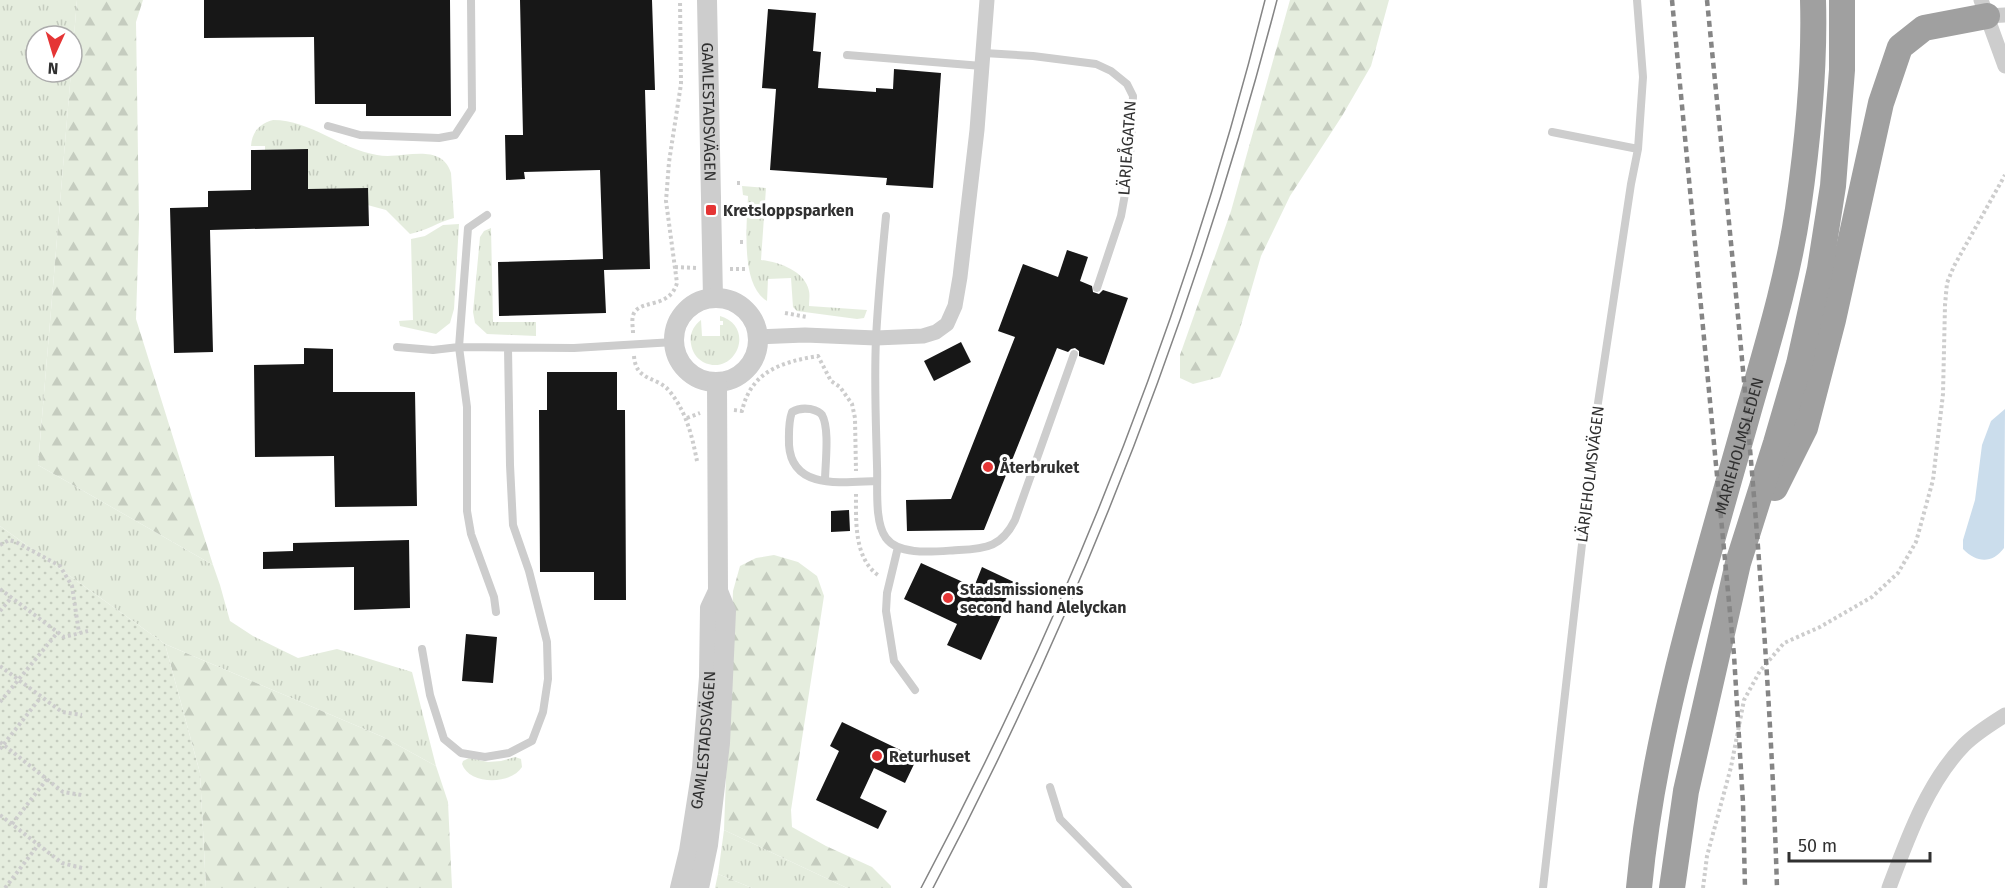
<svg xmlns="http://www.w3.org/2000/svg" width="2005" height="888" font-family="'Fira Sans',sans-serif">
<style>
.grass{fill:url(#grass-tufts)}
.forest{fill:url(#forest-firs)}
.park{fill:url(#park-dots)}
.water{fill:#cbddec}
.building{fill:#171717}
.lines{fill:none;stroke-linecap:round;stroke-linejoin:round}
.path{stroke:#cdcdcd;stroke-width:4;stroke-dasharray:3 3;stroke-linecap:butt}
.service{stroke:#cdcdcd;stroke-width:8}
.minor{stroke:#cdcdcd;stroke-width:15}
.tertiary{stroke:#cdcdcd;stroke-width:20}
.trunk{stroke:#a0a0a0;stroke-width:26}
.tram{stroke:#858585;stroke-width:1.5}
.rail{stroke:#858585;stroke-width:4.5;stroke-dasharray:6 4.5;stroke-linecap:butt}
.poi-dot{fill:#e53535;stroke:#fff;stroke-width:2}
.labels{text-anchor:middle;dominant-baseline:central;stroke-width:6;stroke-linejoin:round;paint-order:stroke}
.street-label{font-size:16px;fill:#303030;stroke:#fff}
.poi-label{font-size:16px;font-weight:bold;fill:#303030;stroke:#fff;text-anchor:start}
</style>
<defs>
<pattern id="grass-tufts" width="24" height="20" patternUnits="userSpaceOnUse" patternTransform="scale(1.5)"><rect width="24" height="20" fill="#e5edde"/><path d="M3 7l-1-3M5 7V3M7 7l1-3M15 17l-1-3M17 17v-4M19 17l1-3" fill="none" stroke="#c5ccbf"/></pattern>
<pattern id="forest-firs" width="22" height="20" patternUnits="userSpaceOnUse" patternTransform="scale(1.5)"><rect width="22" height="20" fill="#e5edde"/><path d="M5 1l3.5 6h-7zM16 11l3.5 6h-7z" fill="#c5ccbf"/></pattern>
<pattern id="park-dots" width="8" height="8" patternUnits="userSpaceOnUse" patternTransform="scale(1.5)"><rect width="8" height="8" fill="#e5edde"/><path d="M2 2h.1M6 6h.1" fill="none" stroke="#c5ccbf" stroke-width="1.8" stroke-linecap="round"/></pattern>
</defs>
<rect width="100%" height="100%" fill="#fff"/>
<path class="grass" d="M0 0H77L72 60V36H36V72H71L38 465 213 565 220 585 230 621 253 636 298 658 337 649 412 672 436 766 383 737 165 644 0 526Z
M273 120C311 120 340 149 377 155 402 160 441 141 451 173L454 218C438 222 426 231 410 234L386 210 308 189 307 149 265 150V146H251C252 132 259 124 273 120Z
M742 186 766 188 761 260C779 262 805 271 809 291 810 295 809 302 809 306L867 310 864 318 857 319 797 311 793 307 791 278 768 279 767 301C740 285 747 224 748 196L743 195Z
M459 224 454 309 450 323 436 334 400 326 399 321 413 320 411 239 425 236 443 225Z
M491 228 493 322H536V336L487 334 475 323 473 312 480 237 484 231Z
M720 316C757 327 735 378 703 362 696 358 692 351 691 344 689 334 694 325 701 320L702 336H720V325H723V321H720Z
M515 757 521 759 522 767C511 785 469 785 462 764L463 761 469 758 488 762 501 761Z
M724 830 847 888H752L718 874Z"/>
<path class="forest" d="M77 0H143L136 22 139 223 136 319 213 565 38 465Z
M1290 0H1389L1371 66 1342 116 1290 196 1261 256 1239 332 1220 377 1193 384 1180 378V355L1231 211Z
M774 555 798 562 817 576 824 596 791 810 792 827 826 846 872 867 891 886V888H847L724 830 733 591 740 566 756 558Z
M165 644 383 737 436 766 448 802 452 888H206L200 773Z
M718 874 752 888H715Z"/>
<path class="park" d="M0 526 165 644 200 773 206 888H0Z"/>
<path class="water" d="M2005 409 2004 548C1992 564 1977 563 1963 549V540L1975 500 1982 445 1991 421Z"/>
<path class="building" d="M204 0H450L451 116H366V104H315L314 37 204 38Z
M520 0H652L655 90H645L650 269 604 270 606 313 499 316 498 262 603 259 600 170 524 172 525 179 506 180 505 135H523Z
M768 9 816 13 813 51 821 52 818 88 876 92V88L893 89 894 69 941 73 933 188 886 185 887 178 770 170 776 89 762 88Z
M308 149V189L368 188 369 226 210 230 213 352 174 353 170 208 208 207V191L251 190V150Z
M1067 250 1088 257 1080 281 1092 286 1093 292 1099 294 1103 290 1128 298 1104 365 1079 356V351L1075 348 1071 349 1068 352 1057 348 984 530 907 531 906 500 951 499 1015 337 998 331 1023 264 1058 277Z
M961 342 971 362 934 381 924 361Z
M304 348 333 349V392H415L417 506 335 507 334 456 255 457 254 365 304 364Z
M547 372H617V410H625L626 600H594V572H540L539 410H547Z
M849 510 850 531 831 532V511Z
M409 540 410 608 354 610V567L263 569V552L293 551V543Z
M921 563 974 587 982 567 1016 583 981 660 947 645 957 624 904 599Z
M466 634 497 637 493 683 462 681Z
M842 722 917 758 905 783 874 768 860 798 887 811 878 829 816 800 839 751 830 746Z"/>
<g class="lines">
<path class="path" d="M737 183H740
M740 242H743
M675 267 696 268
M730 269H745
M785 313 807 317
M633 333C633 327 631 319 634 313 642 299 669 309 677 283L666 201 669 162 681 84 680 0
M634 356C636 383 658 375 671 393 687 414 692 436 697 461
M734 410 742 411C751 371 782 362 818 356L831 381 840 387 852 404 855 418 856 471
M687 418 700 413
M856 494C856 521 854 558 878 575
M0 545 9 540 16 542 60 566 72 586 79 633
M0 589 64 637 88 631
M0 611 11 598
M0 666 62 712 82 715
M0 702 58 632
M0 742 63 792 82 795
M0 749 41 697
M0 815 62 863 82 868
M12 824 47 779
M5 888 39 844
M1703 888 1707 856 1731 767 1744 700 1760 671 1784 643 1820 627 1872 597 1898 573 1916 542 1933 480 1943 394 1945 305 1947 283 1954 266 2005 175"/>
<path class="service" d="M1637 0 1643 77 1638 149
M984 53 1033 56 1096 64 1111 71 1127 84 1133 96 1131 145 1125 194 1121 216 1097 288
M847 55 982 66
M328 126 360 135 439 138 455 135 472 109 471 0
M886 216C882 257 878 298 876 339 874 381 876 424 877 466 878 486 874 522 886 538 900 557 938 551 959 550 987 549 1002 546 1015 520L1074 354
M397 347 433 350 459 347 468 228 487 215
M825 481C825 465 830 429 822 415 819 411 814 410 810 409 803 408 797 409 792 412 788 423 789 434 789 445 792 491 844 482 877 481
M898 547 887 593 886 611 894 661 915 690
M496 612 494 597 471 534 467 511V407L459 347 574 348 674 342
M422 649 430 695 444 739 461 753 485 757 509 753 532 741 543 712 548 679 547 642 529 571 513 525 510 465 508 348
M1050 787 1060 819 1128 888
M1543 888 1598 403 1631 184 1638 149 1552 132"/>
<path class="minor" d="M1981 0 2005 66
M1987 16 2005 15
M758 337 805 335 876 338 923 336 936 332 947 324 955 306 960 277 977 130 987 0
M1889 888C1907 840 1927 783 1964 745 1976 733 1991 724 2005 715"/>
<g class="tertiary">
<path id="s1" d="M707 0 713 298"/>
<circle cx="716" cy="340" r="42"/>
<path id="s2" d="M680 888 689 851 702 768 709 677 710 608 718 591"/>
<path d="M699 888 708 845 720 743 726 611 718 591 717 382"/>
</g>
<g class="trunk">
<path d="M1775 488 1805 428 1833 320 1881 103 1900 47 1924 28 1987 16"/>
<path id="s3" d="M1639 888C1654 728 1705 567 1748 413 1767 346 1788 278 1798 209 1808 140 1815 69 1813 0"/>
<path d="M1672 888 1686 791 1738 563 1776 443 1799 364 1820 269 1833 186 1837 134 1842 70V0"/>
</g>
<path class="tram" d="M921 888C1070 607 1188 309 1265 0
M933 888C1083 604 1196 311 1277 0"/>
<path class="rail" d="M1672 0 1734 655 1743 803 1745 888
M1707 0C1736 295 1768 591 1777 888"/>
</g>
<g class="poi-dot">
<rect x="705" y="204" width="12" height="12" rx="3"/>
<circle cx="988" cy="467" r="6"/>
<circle cx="948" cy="598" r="6"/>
<circle cx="877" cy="756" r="6"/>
</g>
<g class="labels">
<g class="street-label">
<text stroke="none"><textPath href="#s1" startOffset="112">GAMLESTADSVÄGEN</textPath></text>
<text transform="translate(1127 148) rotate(-86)">LÄRJEÅGATAN</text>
<text stroke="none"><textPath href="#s3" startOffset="454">MARIEHOLMSLEDEN</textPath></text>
<text transform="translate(1590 474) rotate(-83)">LÄRJEHOLMSVÄGEN</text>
<text stroke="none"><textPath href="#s2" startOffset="150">GAMLESTADSVÄGEN</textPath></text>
</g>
<g class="poi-label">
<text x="723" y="210">Kretsloppsparken</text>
<text x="1000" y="467">Återbruket</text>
<text x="960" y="589">Stadsmissionens<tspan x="960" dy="18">second hand Alelyckan</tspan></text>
<text x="889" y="756">Returhuset</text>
</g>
</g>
<g transform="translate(54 54) rotate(184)"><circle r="28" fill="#ffffff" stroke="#acacac" stroke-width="1.5"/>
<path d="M0-4.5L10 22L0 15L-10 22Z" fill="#e53535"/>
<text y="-9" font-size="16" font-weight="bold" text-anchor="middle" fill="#303030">N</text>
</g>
<path d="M1789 852v9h141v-9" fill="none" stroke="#303030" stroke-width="3"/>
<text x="1798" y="852" font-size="18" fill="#303030" stroke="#ffffff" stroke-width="4.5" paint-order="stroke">50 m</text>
</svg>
